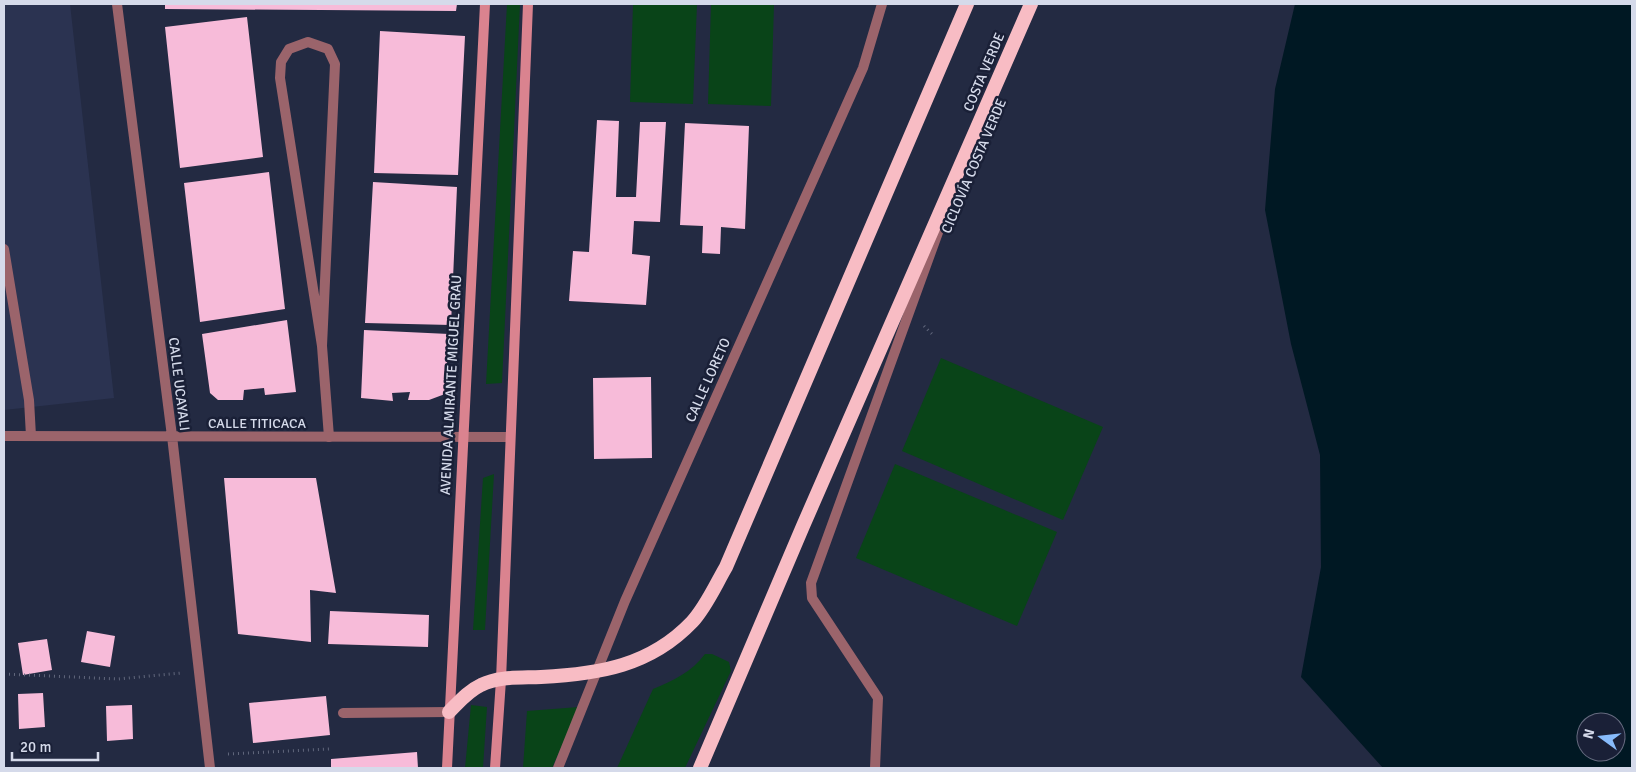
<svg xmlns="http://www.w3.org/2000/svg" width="1636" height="772" font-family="Signika,sans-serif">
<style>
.built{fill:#2b3351}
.green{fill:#094418}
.water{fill:#001823;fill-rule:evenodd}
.building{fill:#f7bbd9}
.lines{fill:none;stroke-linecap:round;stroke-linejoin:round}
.path{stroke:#61677c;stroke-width:3;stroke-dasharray:1 4;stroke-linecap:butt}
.service{stroke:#9b646b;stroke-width:10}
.minor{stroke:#9b646b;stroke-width:10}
.secondary{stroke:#da838f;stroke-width:10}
.trunk{stroke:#f8bcc4;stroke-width:14}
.labels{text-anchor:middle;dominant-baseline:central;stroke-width:5;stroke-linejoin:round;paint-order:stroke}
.street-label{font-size:14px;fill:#d5daea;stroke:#1a2037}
</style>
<rect width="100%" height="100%" fill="#232a42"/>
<path class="built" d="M4 4H70L114 398 4 410Z"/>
<path class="green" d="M507 4H520L502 383 486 384Z
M633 4H697L693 104 630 102Z
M711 4H774L771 106 708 104Z
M941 358 1103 427 1063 520 902 451Z
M895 464 1057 532 1017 626 856 558Z
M494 474 485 630H473L483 478Z
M705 654H712L729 662 731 671 685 768H617L653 689C672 681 692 672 705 654Z
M471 705 487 707 483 768H465Z
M579 707 552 768H523L527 711Z"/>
<path class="water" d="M1295 4H1632V768H1383L1301 677 1321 567 1320 455 1291 344 1265 210 1275 89ZM1586 722H1616V752H1586Z"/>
<path class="building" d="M165 4H457L456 11 165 9Z
M247 17 263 157 180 168 165 27Z
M380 31 465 36 458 175 374 173Z
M597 120 619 121 616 197H636L640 122H666L660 222 634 221 632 254 650 256 646 305 569 301 573 251 589 252Z
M685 123 749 126 745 229 721 227 720 254 702 253 703 226 680 225Z
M269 172 285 309 200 322 184 183Z
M373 182 457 187 451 325 365 323Z
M287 320 296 392 265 395 264 388 244 390 243 400H218L210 393 202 334Z
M364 330 449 334 445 394 429 400H408L410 392 392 393 393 401 361 398Z
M651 377 652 458 594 459 593 378Z
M224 478H316L336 593 310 590 311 642 238 634Z
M330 611 429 615 428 647 328 644Z
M87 631 115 636 110 667 81 662Z
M47 639 52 670 23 675 18 643Z
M43 693 45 727 19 729 18 694Z
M326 696 330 735 253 743 249 703Z
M132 705 133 739 107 741 106 706Z
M417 752 418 768H331V759Z"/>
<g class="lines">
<path class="path" d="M924 326 933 335
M4 674 118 679 181 673
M228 754 330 749"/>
<path class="service" d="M4 249 29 400 31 436
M322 346 335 64 328 49 308 42 289 49 281 62 280 78 322 346 329 437
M343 713 449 712
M875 768 878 698 812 598 811 583 940 227"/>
<path class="minor" d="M117 4 172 436 210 768
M4 436 509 437
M558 768 625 601 863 68 882 4"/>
<path class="secondary" d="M447 768 485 4
M495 768 501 680 528 4"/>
<path class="trunk" d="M449 712C459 702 468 691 481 685 499 676 522 678 541 677 599 674 650 666 692 622 706 607 716 584 726 567L967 4
M700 768 803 526 1031 4"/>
</g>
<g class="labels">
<g class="street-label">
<text transform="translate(984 72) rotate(-67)">COSTA VERDE</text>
<text transform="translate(974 166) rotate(-67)">CICLOVÍA COSTA VERDE</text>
<text transform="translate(708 380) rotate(-66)">CALLE LORETO</text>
<text transform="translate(179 384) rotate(83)">CALLE UCAYALI</text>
<text transform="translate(451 385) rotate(-87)">AVENIDA ALMIRANTE MIGUEL GRAU</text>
<text x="257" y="423">CALLE TITICACA</text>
</g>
</g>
<rect width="1636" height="772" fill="none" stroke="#d5daea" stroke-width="10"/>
<g transform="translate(1601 737) rotate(285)"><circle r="24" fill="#1a2037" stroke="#656a7f"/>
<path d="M0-4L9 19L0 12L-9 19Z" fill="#87bbfb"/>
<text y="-8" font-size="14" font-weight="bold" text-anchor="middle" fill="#d5daea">N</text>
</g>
<path d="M12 752v8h86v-8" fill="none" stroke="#d5daea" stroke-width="2.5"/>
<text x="20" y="752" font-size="15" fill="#d5daea" stroke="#1a2037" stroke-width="4" paint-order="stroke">20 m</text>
</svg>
